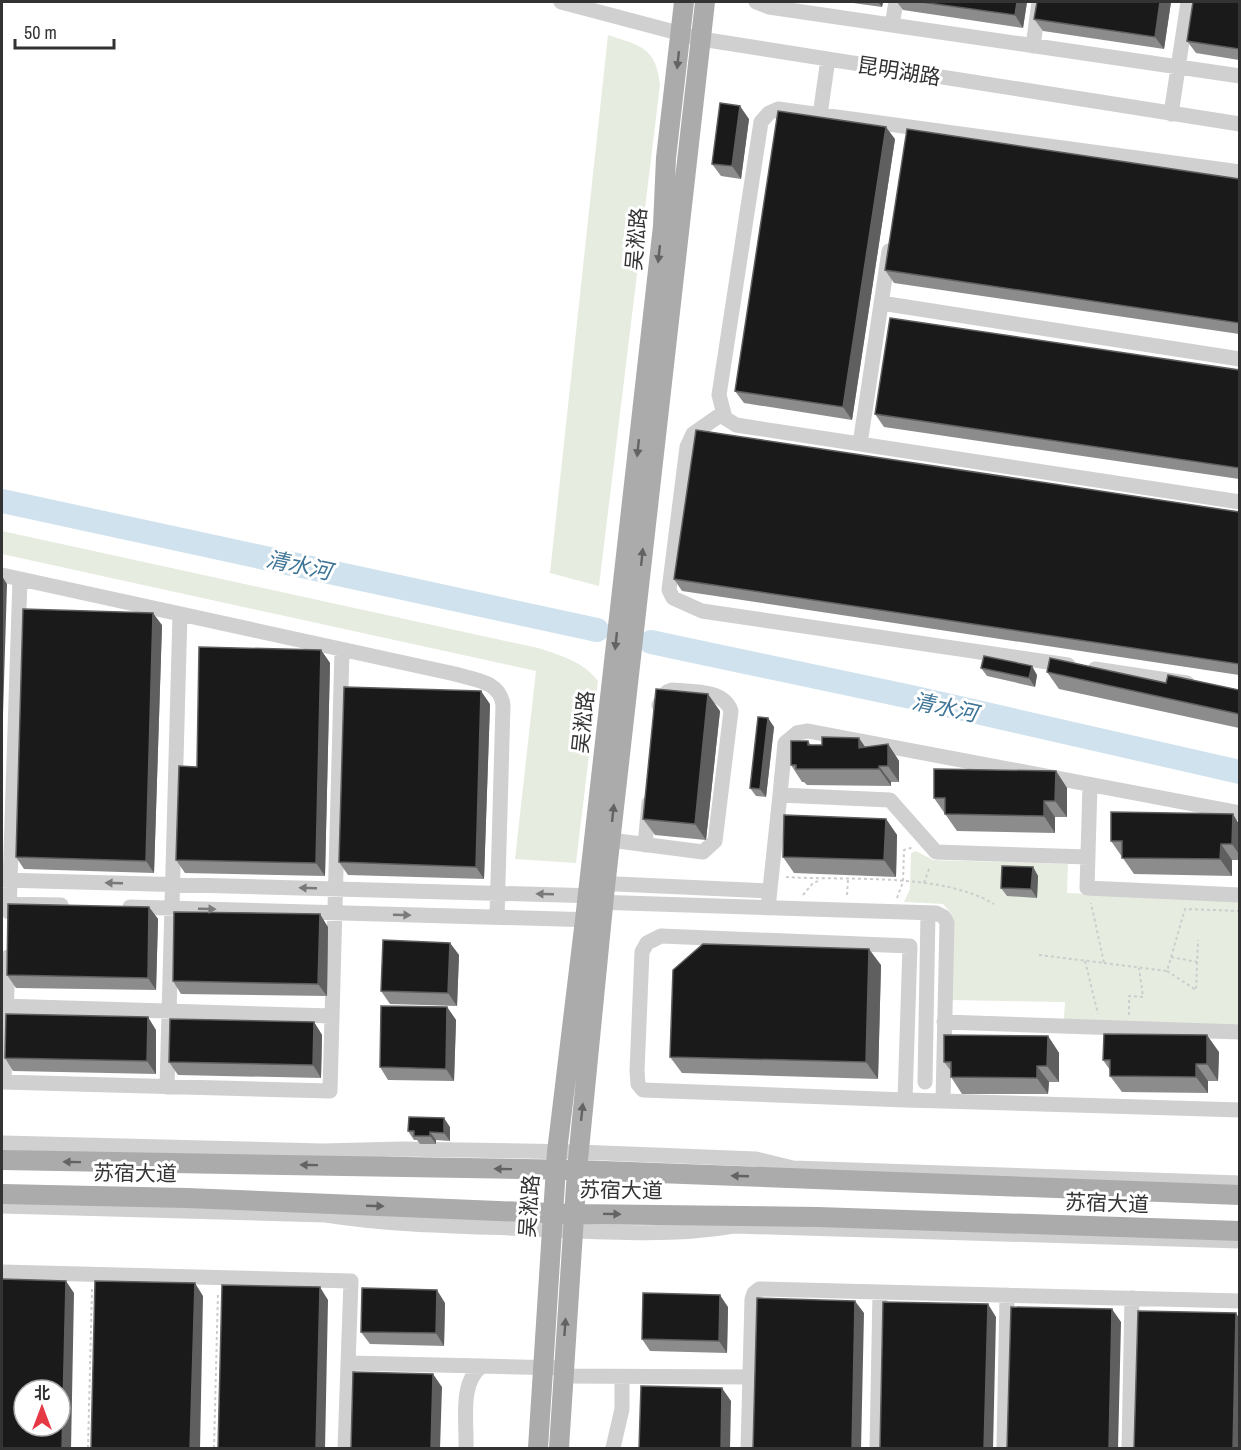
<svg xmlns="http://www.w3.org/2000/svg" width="1241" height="1450" font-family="'Archivo Narrow','Noto Sans SC',sans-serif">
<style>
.green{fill:#e6ecdf}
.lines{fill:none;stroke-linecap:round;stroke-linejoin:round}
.river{stroke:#cfe2ee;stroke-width:24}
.path{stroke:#cdcdcd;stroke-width:2;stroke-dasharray:3 3;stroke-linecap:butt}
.minor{stroke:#d0d0d0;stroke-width:15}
.major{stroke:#ababab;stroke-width:20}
.wall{fill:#8c8c8c}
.shaded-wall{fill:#5f5f5f}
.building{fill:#1a1a1a;stroke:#5f5f5f;stroke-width:1.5;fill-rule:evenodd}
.oneway{fill:#636363}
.oneway2{fill:#7a7a7a}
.labels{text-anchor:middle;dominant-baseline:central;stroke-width:6;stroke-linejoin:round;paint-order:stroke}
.street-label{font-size:21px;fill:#333;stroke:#fff}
.water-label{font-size:22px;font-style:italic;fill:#3f7597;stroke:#fff}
</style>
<rect width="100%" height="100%" fill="#fff"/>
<path class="green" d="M608 35C641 46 656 47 660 85L599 586 550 573Z
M2 531 538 648C560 655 584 662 598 681L576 863 515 859 536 671 2 554Z
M916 851 933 860 1068 864 1067 893 1239 901V1026L1064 1019 1065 1002 950 1000 951 913 943 904 904 902 910 889 911 853Z"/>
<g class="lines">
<path class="river" d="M2 501 597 630
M651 642 911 697 1240 772"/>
<path class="path" d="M786 877C849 881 940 872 994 904
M924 883 930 866
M803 895 813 883 821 880
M847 895 848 880
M897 898 903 882 904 850 914 847
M1039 955 1104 963 1091 903
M1171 957 1197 962
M1085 961 1098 1014
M1104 963 1167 971 1185 909 1240 911
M1167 971 1196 990 1198 940
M1129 1015V996L1143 997 1139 968
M88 1448 92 1289
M214 1448 218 1292"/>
<path class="minor" d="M561 2 701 39 1240 124
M756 2 769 7 1240 76
M892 25 896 2
M1033 46 1039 2
M1171 114 1188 2
M820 115 828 59
M1240 172 778 109 769 113 761 122 719 395 725 418 736 425 1240 502
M881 303 1240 359
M723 413 693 434 687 447 669 590 673 598 702 611 1068 665
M860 444 889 251
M2 575 455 674C475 680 500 681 503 705L497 917
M1095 669 1187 683
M1090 785 1087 888 1240 895
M780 795 785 743 797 733 808 731 1240 813
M610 840 703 852 715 841 731 711C724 689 691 692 672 690L667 692 659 705
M645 845 649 803
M2 880 598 896
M595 883 769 891
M594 902 936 913 944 917 947 923 943 1101
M2 904 61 905
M130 907 595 920
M768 908 780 795 890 800 936 852 1088 857
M9 912 20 579
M2 1006 332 1016
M944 1022 1240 1032
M2 1082 330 1091 342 650
M4 1082 8 957
M925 1082 928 913
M167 1087 180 614
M905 1100 910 946 661 936 647 943 642 952 637 1071 638 1084 643 1090 905 1100 943 1101 1240 1110
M2 1143 323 1151 401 1149 578 1152 756 1159 793 1168 1240 1183
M2 1206 326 1215C396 1226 466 1226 536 1229 602 1232 669 1237 734 1226L1240 1241
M2 1272 351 1281 345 1448
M348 1363 482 1366
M562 1376 750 1377
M466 1448C467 1422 459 1382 482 1366L562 1368
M613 1448 622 1409V1377
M748 1448 752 1299 754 1293 759 1289 1240 1301
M877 1448 880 1292
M1004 1448 1007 1295
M1129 1448 1132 1298"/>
<path class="major" d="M2 1160 577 1170 1240 1195
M2 1194 187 1198 573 1214 818 1217 1240 1231
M538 1448 557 1152 585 920 663 226 666 158 684 2
M559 1448 577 1170 604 896 705 2"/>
</g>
<path class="wall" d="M846 2H883L882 7Z
M897 2H1027L1023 28 903 10Z
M1037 2H1171L1164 49 1043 31 1034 19Z
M1239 2V60L1196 53 1187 41Z
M749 119 741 179 721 176 712 164Z
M895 139 852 420 744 403 735 391Z
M1239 179V334L894 283 885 270Z
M1239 370V479L884 427 875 414Z
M1239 512V675L682 591 674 579Z
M162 625 154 873 24 869 16 857Z
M321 650 330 663 325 876 185 873 176 860 197 767Z
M981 668 1037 675 1035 687 987 676Z
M1047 672 1239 690V728L1059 689Z
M490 704 484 879 348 875 339 862Z
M720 711 706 840 655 835 643 819Z
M768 718 774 727 766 797 756 796 750 788Z
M808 741 811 745 865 747 888 744 899 761V782H891V786L807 785 804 782H802L791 765Z
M1056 771 1067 788V817H1055V833L957 831 934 798Z
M886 819 897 835 896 877 794 873 783 857Z
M1239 824V860H1232V876L1134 874 1111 841Z
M1033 867 1038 876 1037 898 1007 896 1001 888Z
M149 907 158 919 156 990 16 988 7 975Z
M328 927 327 996 181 994 173 981Z
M450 943 459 955 457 1006 390 1004 381 991Z
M881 965 878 1079 682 1073 670 1057Z
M447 1007 456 1020 454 1081 388 1080 380 1067Z
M314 1022 322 1035 321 1078 178 1075 169 1062Z
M156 1030V1074L13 1071 5 1058Z
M1048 1036 1059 1053V1082H1049L1048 1094H962L951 1077V1071L944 1062Z
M1219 1052 1218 1081H1208V1093L1122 1092 1110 1076V1070L1103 1060Z
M450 1127V1141L436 1140V1144H420L417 1140H414L408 1131Z
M445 1303 444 1346 370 1344 361 1332Z
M728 1307 727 1353 650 1351 642 1339Z"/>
<path class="shaded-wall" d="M878 2H883L882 7Z
M1017 2H1027L1023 28 1015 15Z
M1160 2H1171L1164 49 1155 37Z
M740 106 749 119 741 179 732 166Z
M886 127 895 139 852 420 843 407Z
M2 576 7 584 2 747Z
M153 613 162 625 154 873 146 861Z
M321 650 330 663 325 876 316 863Z
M1032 666 1037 675 1035 687 1029 678Z
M481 691 490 704 484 879 476 867Z
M708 694 720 711 706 840 695 824Z
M768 718 774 727 766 797 760 789Z
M859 738 870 754 859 748Z
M888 744 899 761V782L888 766Z
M879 766 891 782V786L879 769Z
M1056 771 1067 788V817L1055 801Z
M1044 801 1055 817V833L1044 816Z
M1233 814 1239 824V854L1232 844Z
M886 819 897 835 896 877 884 860Z
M1221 844 1232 860V876L1220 859Z
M1033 867 1038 876 1037 898 1031 889Z
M149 907 158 919 156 990 148 978Z
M320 914 328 927 327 996 318 984Z
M450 943 459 955 457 1006 448 993Z
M869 949 881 965 878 1079 866 1062Z
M447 1007 456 1020 454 1081 446 1069Z
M148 1017 156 1030V1074L147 1061Z
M314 1022 322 1035 321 1078 313 1065Z
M1207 1035 1219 1052 1218 1081 1207 1064Z
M1048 1036 1059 1053V1082L1047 1066Z
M1196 1064 1208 1081V1093L1196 1077Z
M1037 1066 1049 1082 1048 1094 1037 1078Z
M444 1118 450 1127V1141L444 1133Z
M430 1132 436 1140V1144L430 1136Z
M66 1281 74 1293 71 1449H62Z
M195 1283 203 1296 200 1449H190Z
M320 1287 328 1300 325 1449H316Z
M437 1290 445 1303 444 1346 436 1333Z
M720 1295 728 1307 727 1353 719 1341Z
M855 1301 864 1313 861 1449H852Z
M988 1304 996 1317 993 1449H984Z
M1112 1309 1121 1322 1118 1449H1109Z
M1236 1313 1239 1318V1449H1233Z
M433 1374 442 1387 440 1449H431Z
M722 1388 731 1401 730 1449H721Z"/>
<path class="building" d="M921 2H1017L1015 15Z
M1037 2H1160L1155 37 1034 19Z
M1193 2H1239V49L1187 41Z
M720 103 740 106 732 166 712 164Z
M778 111 886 127 843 407 735 391Z
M907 129 1239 179V323L885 270Z
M890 318 1239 370V468L875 414Z
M696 430 1239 512V664L674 579Z
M23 609 153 613 146 861 16 857Z
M199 647 321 650 316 863 176 860 179 766 197 767Z
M984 656 1032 666 1029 678 981 668Z
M1050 658 1166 683 1168 675 1239 690V714L1047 672Z
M344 687 481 691 476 867 339 862Z
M656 689 708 694 695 824 643 819Z
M758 717 768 718 760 789 750 788Z
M822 737 859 738V748L888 744V766H879V769H796V765H791V741H808V745H822Z
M934 769 1056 771 1055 801H1044V816L945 814V798H934Z
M1111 812 1233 814 1232 844H1221L1220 859 1122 858V841H1111Z
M784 815 886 819 884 860 783 857Z
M1002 866 1033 867 1031 889 1001 888Z
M8 904 149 907 148 978 7 975Z
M174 912 320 914 318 984 173 981Z
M383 940 450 943 448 993 381 991Z
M703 944 869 949 866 1062 670 1057 673 970Z
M381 1006 447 1007 446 1069 380 1067Z
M6 1014 148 1017 147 1061 5 1058Z
M170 1019 314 1022 313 1065 169 1062Z
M1104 1034 1207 1035V1064H1196V1077L1110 1076V1060H1103Z
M944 1035 1048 1036 1047 1066H1037V1078L951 1077V1062H944Z
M409 1117 444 1118V1133L430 1132V1136H414V1131H408Z
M2 1279 66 1281 62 1449H2ZM24 1390H60V1426H24Z
M95 1281 195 1283 190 1449H91Z
M222 1285 320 1287 316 1449H218Z
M362 1288 437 1290 436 1333 361 1332Z
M643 1293 720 1295 719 1341 642 1339Z
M757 1298 855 1301 852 1449H753Z
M883 1302 988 1304 984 1449H880Z
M1011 1307 1112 1309 1109 1449H1007Z
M1138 1311 1236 1313 1233 1449H1134Z
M353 1372 433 1374 431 1449H351Z
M641 1386 722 1388 721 1449H639Z"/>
<defs><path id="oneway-solid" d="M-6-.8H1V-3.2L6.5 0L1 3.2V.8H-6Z" transform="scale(1.5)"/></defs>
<g class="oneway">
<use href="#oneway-solid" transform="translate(678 60) rotate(96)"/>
<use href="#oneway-solid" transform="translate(659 254) rotate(96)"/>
<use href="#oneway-solid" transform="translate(638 448) rotate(96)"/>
<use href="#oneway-solid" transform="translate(642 557) rotate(-84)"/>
<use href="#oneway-solid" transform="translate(616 641) rotate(96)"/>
<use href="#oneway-solid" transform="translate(613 813) rotate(-84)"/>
<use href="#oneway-solid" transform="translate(582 1112) rotate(-84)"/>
<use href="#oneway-solid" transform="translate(72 1162) rotate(-179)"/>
<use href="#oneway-solid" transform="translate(309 1165) rotate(-179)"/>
<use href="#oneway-solid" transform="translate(503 1169) rotate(-179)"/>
<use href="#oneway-solid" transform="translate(740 1176) rotate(-178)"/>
<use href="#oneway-solid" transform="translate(375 1206) rotate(2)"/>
<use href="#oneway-solid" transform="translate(612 1214) rotate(1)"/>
<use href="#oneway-solid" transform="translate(565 1327) rotate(-86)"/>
</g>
<g class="oneway2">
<use href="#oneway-solid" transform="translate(114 883) rotate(-178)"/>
<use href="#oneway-solid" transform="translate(308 888) rotate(-178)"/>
<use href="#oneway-solid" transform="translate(545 894) rotate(-178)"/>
<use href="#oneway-solid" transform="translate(207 909) rotate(2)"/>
<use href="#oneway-solid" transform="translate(402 915) rotate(2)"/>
</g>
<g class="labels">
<g class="street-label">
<text transform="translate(899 71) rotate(9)">昆明湖路</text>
<text transform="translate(636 239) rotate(-85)">吴淞路</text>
<text transform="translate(583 722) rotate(-84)">吴淞路</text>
<text transform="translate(135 1173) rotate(1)">苏宿大道</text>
<text transform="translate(621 1190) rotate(1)">苏宿大道</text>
<text transform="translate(1107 1203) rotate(2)">苏宿大道</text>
<text transform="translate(529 1206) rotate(-86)">吴淞路</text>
</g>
<g class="water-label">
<text transform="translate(299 565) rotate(12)">清水河</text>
<text transform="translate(945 707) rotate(12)">清水河</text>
</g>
</g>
<rect width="1241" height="1450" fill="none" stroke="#333333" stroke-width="6"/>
<g transform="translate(42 1408)"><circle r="28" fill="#ffffff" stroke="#adadad" stroke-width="1.5"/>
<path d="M0-4.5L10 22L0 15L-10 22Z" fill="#e63946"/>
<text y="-9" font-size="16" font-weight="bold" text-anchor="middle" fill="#333333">北</text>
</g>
<path d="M15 39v9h99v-9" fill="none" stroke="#333333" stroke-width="3"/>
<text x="24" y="39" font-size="18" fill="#333333" stroke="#ffffff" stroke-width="4.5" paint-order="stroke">50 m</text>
</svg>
